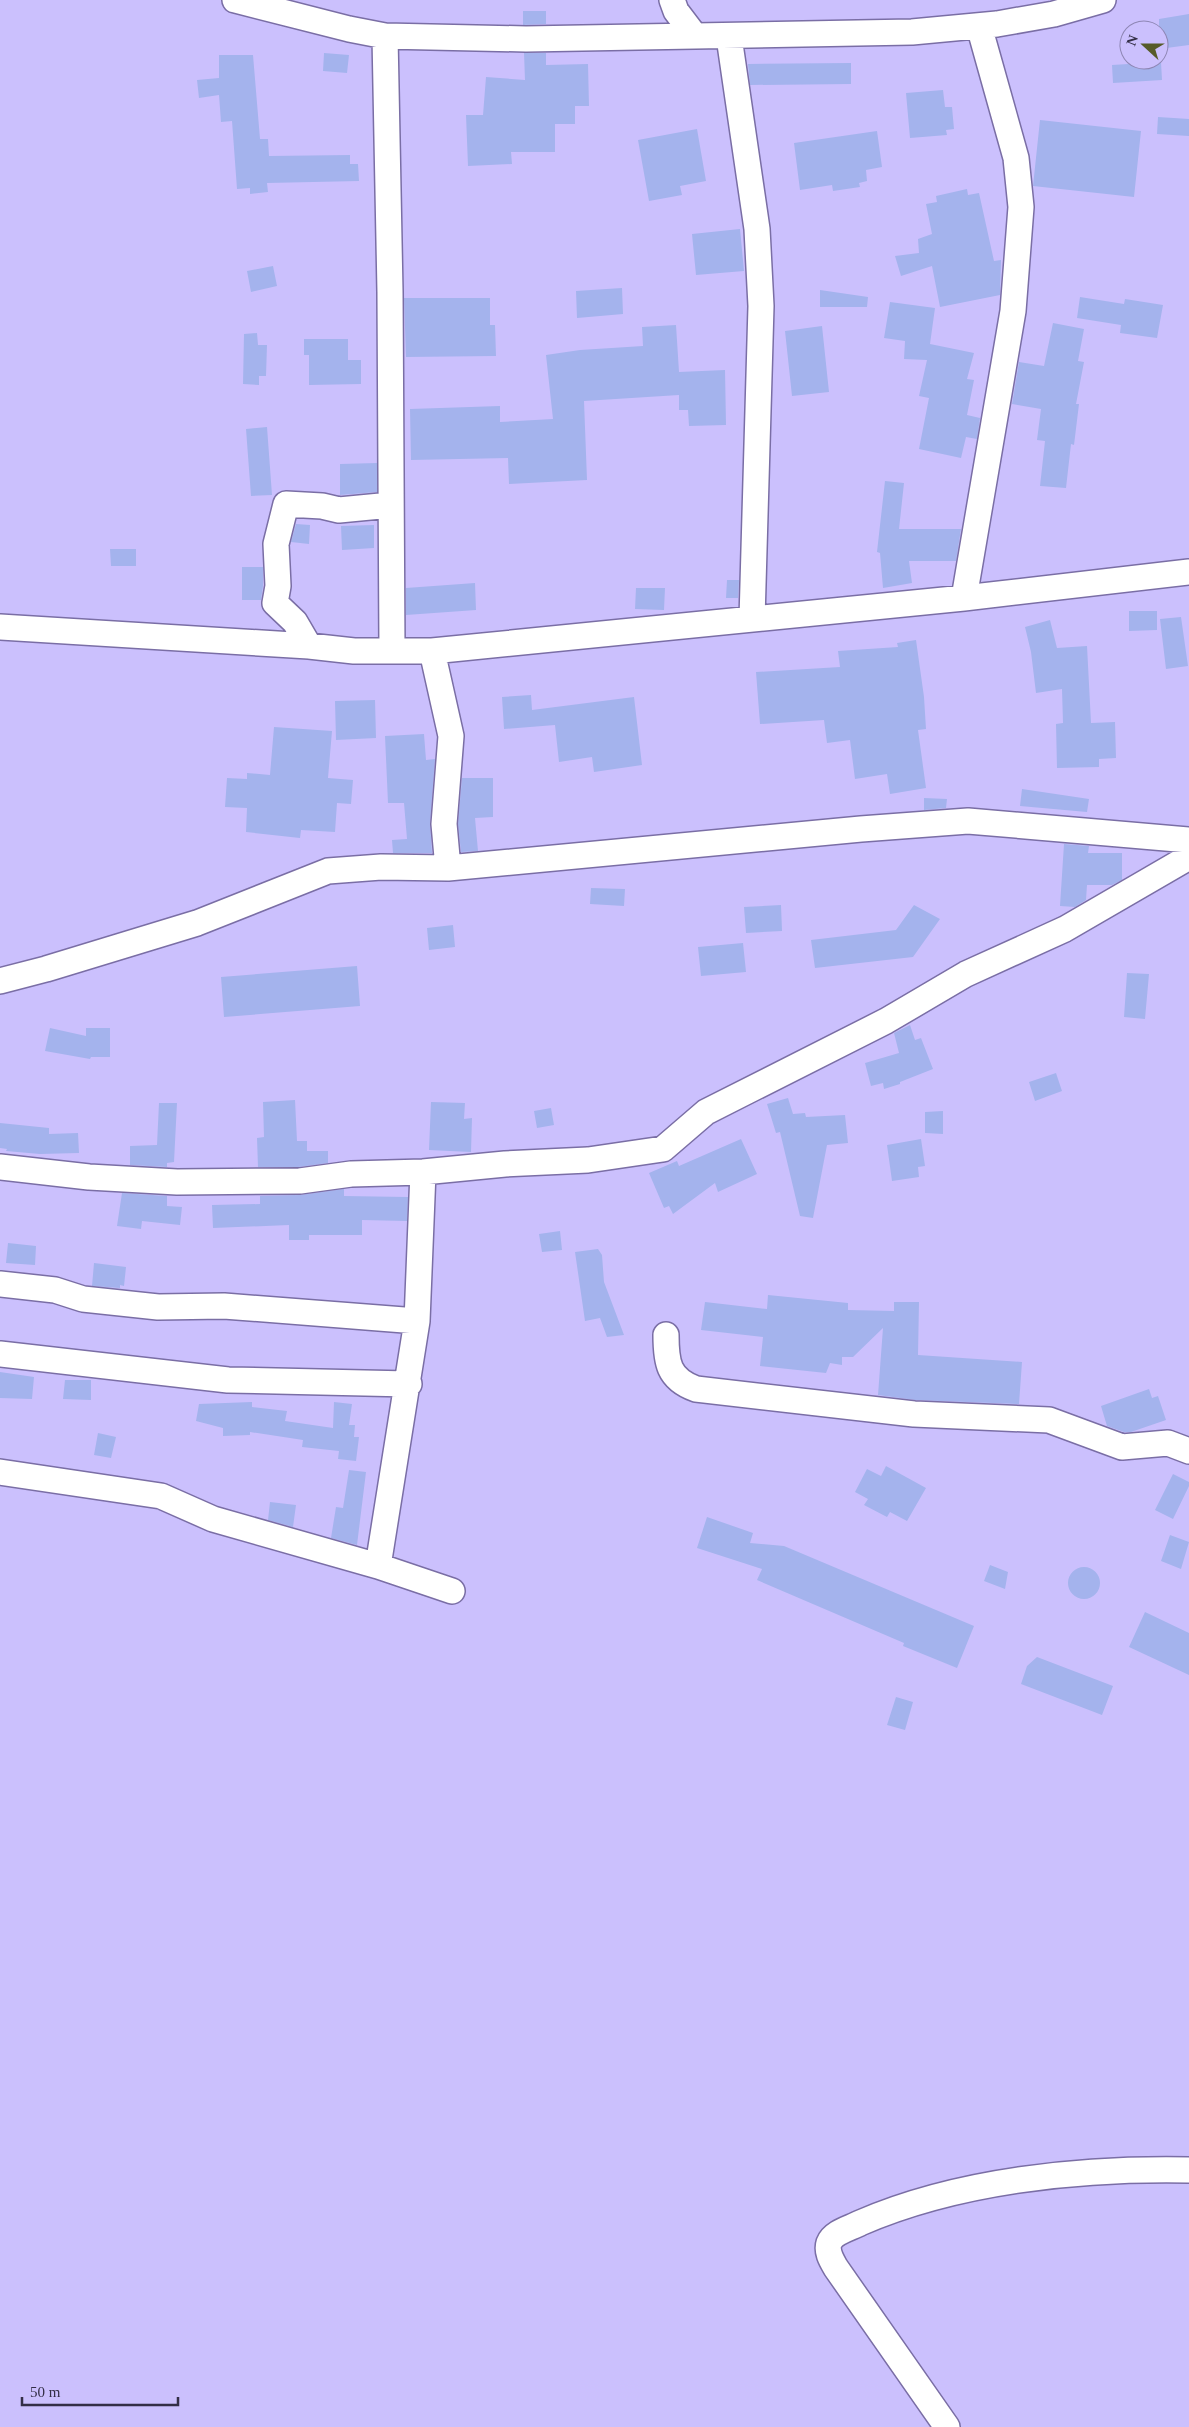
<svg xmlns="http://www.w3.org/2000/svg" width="1189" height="2427" font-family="Georgia,serif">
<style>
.building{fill:#a4b3ed}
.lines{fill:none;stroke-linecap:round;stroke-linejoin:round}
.street-casing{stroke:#7a6ea5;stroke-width:28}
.street{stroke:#fff;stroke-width:25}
</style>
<rect width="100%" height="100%" fill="#cbc0fd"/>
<path class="building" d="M523 11H546V24L523 25Z
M1189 14V45L1159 49V19Z
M324 53 349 55 347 73 323 71Z
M524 53H546V65L588 64 589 106H575V124H555V152H511L512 164 468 166 466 115H483L486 77 525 80Z
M219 55H253L260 139H268L269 156 350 155V164H358L359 181 267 183 268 192 250 194V188L237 189 232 121 221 122 219 95 199 98 197 80 219 78Z
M1161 62 1162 80 1113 83 1112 65Z
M851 63V84L750 85 748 64Z
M943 90 945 107H952L954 129 946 130 947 135 910 138 906 93Z
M1158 117 1189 119V136L1157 134Z
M1040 120 1141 131 1134 197 1033 186Z
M697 129 706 181 680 186 682 195 649 201 638 140Z
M877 131 882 167 866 170 867 181 859 183 860 187 833 191 832 185 800 190 794 143Z
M967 189 968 195 979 193 994 261 1001 260 1000 295 940 307 932 266 901 276 895 256 919 253 918 239 932 234 926 204 937 202 936 196Z
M740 229 744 271 696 275 692 234Z
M273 266 277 286 251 292 247 271Z
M622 288 623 314 577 318 576 291Z
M820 290 868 297 867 307H820Z
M1080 297 1124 304 1125 299 1163 305 1157 338 1120 333 1121 325 1077 318Z
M404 298H490V325H495L496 356 406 357Z
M890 302 935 308 930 344 974 353 967 379 974 380 967 415 980 418 977 439 966 437 961 458 919 449 929 398 919 396 927 360 904 359 905 341 884 338Z
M1053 323 1084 329 1078 361 1084 362 1076 404H1079L1074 445 1071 444 1066 488 1040 486 1045 441 1037 440 1041 409 1012 404 1019 362 1044 366Z
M676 325 679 372 725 370 726 425 689 426 688 410H679V395L584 401 587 480 509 484 508 458 411 460 410 409 500 406V422L553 419 546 355 580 350 643 346 642 327Z
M822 326 829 392 792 396 785 331Z
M257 333 258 345H267L266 376H259V385L243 384 244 334Z
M304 339H348V360H361V384L309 385V355H304Z
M267 427 272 495 251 496 246 429Z
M377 463V492L340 495V464Z
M885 481 904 483 899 529H961L956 561H909L912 583 883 588 880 553 877 552Z
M296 524 310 525 309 544 291 542Z
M374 525V548L342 550 341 526Z
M110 549H136V566H111Z
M242 567H263V586L261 600H242Z
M727 580H739L738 598H726Z
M475 583 476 610 406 615V588Z
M636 588H665L664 610 635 609Z
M1129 611H1157V630L1129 631Z
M1181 617 1188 666 1166 669 1160 619Z
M1050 620 1057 648 1087 646 1091 723 1115 722 1116 758 1099 759V767L1057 768 1056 724 1063 723 1062 689 1036 693 1031 652 1025 627Z
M916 640 924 697 926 729 918 730 926 788 890 794 887 774 855 779 850 740 827 743 824 720 760 724 756 672 840 667 838 651 898 647 897 643Z
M531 695 532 710 634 697 642 765 594 772 592 757 559 762 555 725 504 729 502 697Z
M375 700 376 738 336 740 335 701Z
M274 727 332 731 328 778 353 780 351 804 337 803 335 832 301 830 300 838 246 832 247 808 225 807 227 778 247 779V773L270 775Z
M424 734 426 760 435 759 430 823 432 853H393L392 840 407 839 404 803H388L385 736Z
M462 778H493V817L475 818 478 851 461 852 458 824Z
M1022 789 1089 799 1087 812 1020 806Z
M924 798 947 799 946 808 924 810Z
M1064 844 1089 846 1088 853H1122V880L1112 885H1087L1086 900 1075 907 1060 906Z
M591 888 625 889 624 906 590 904Z
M781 905 782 931 746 933 744 907Z
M914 905 940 919 913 957 815 968 811 940 896 930Z
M453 925 455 947 429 950 427 928Z
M743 943 746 972 701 976 698 947Z
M357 966 360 1006 224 1017 221 977Z
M1127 973 1149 974 1145 1019 1124 1017Z
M910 1025 915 1040 921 1038 933 1069 900 1082V1084L884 1089 883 1083 871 1086 865 1063 899 1053 894 1033Z
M50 1028 86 1036V1028H110V1057H91L90 1059 45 1051Z
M1056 1073 1062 1091 1035 1101 1029 1082Z
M788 1098 793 1114 805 1113 806 1117 845 1115 848 1143 827 1145 813 1218 800 1216 780 1132 776 1133 767 1104Z
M295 1100 297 1141H307V1151H328V1163L299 1167H258L257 1138 264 1137 263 1102Z
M431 1102 465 1103 464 1119 472 1118 471 1152 429 1150Z
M159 1103H177L174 1162 167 1163V1167L130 1165V1146L157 1145Z
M551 1108 554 1125 537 1128 534 1111Z
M943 1111V1134L925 1133V1112Z
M0 1123 49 1128V1134L78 1133 79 1153 40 1154 6 1151 7 1149 0 1148Z
M741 1139 757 1174 718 1192 715 1183 673 1214 669 1206 664 1208 649 1173 677 1161 679 1166Z
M921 1139 925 1166 918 1167 919 1177 892 1181 887 1145Z
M344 1189V1196L408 1197 407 1221 362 1220V1235H309V1240H289V1225L213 1228 212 1205 260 1204V1196L300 1195Z
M122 1193 167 1196V1206L182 1207 180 1225 142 1221 141 1229 117 1226Z
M560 1231 562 1250 542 1252 539 1234Z
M8 1243 36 1246 35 1265 6 1263Z
M598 1249 602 1255 604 1282 624 1335 607 1337 600 1318 585 1321 575 1252Z
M94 1263 126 1267 124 1286 120 1285V1288L92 1286Z
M768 1295 848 1303V1310L894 1311V1302H919L918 1355 1022 1362 1019 1404 915 1400 878 1395 883 1328 853 1357H842V1365L830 1363 826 1373 760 1366 763 1337 701 1330 705 1302 767 1309Z
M0 1372 34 1377 32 1399 0 1398Z
M65 1380H91V1400L63 1399Z
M1149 1389 1152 1398 1158 1396 1166 1420 1131 1432H1124L1107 1426 1101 1406Z
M252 1402V1407L287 1411 285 1421 333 1428 334 1402 352 1404 349 1425H355L354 1437H359L356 1461 338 1459 339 1451 302 1447 303 1440 250 1432V1435L223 1436V1428L196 1421 199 1404Z
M98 1433 116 1437 111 1458 94 1455Z
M886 1466 926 1488 907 1521 890 1512 887 1517 864 1505 868 1499 855 1492 867 1469 881 1476Z
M349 1470 366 1472 357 1545 331 1538 336 1507 343 1508Z
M1173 1474 1189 1482V1486L1173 1519 1155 1510Z
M270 1502 296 1505 293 1527 268 1520Z
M707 1517 753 1533 750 1543 784 1546 974 1626 957 1668 903 1646 904 1643 757 1580 762 1569 697 1548Z
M1170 1535 1189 1542 1181 1569 1161 1561Z
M990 1565 1008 1572 1005 1589 984 1581Z
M1068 1583a16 16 0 1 1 32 0a16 16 0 1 1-32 0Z
M1145 1612 1189 1633V1675L1129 1647Z
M1037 1657 1113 1686 1102 1715 1021 1684 1027 1666Z
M896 1697 913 1702 905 1730 887 1725Z"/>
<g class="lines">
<g class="street-casing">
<path id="street" d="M235 0 349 29 385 36 526 39 695 36
M672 0 676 11 695 36 912 32 997 24 1054 14 1103 0
M385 36 390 292 392 650
M729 37 757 229 761 306 752 619
M964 598 1013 311 1021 207 1016 158 979 26
M0 627 309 646 354 651H432L964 598 1189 572
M309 646 295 622 275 603 278 586 276 544 286 504 322 506 339 510 391 505
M432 651 451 736 444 824 448 868
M0 981 46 969 197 923 328 871 381 867 448 868 861 829 968 821 1189 840
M0 1167 89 1177 177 1182 300 1181 351 1174 423 1172 505 1164 588 1160 663 1149 706 1112 886 1021 966 974 1065 929 1189 857
M0 1284 55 1290 83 1299 158 1307 224 1306 417 1321
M666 1335C666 1362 668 1379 696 1389L914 1414 1049 1420 1122 1447 1168 1443 1189 1451
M0 1354 228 1380 409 1384
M0 1472 161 1496 213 1519 378 1566 452 1591
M378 1566 417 1321 423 1172
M947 2427 836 2268C832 2261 826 2252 829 2243 833 2232 851 2228 860 2223 959 2180 1082 2168 1189 2170"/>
</g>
<use href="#street" class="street"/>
</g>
<g transform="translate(1144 45) rotate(291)"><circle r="24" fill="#cbc0fd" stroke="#8e86b4"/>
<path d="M0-4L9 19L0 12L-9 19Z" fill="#575b29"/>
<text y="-8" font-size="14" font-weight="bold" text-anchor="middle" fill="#332e46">N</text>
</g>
<path d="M22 2397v8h156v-8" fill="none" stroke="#332e46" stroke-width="2.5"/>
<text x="30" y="2397" font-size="15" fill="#332e46" stroke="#cbc0fd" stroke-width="4" paint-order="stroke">50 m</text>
</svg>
